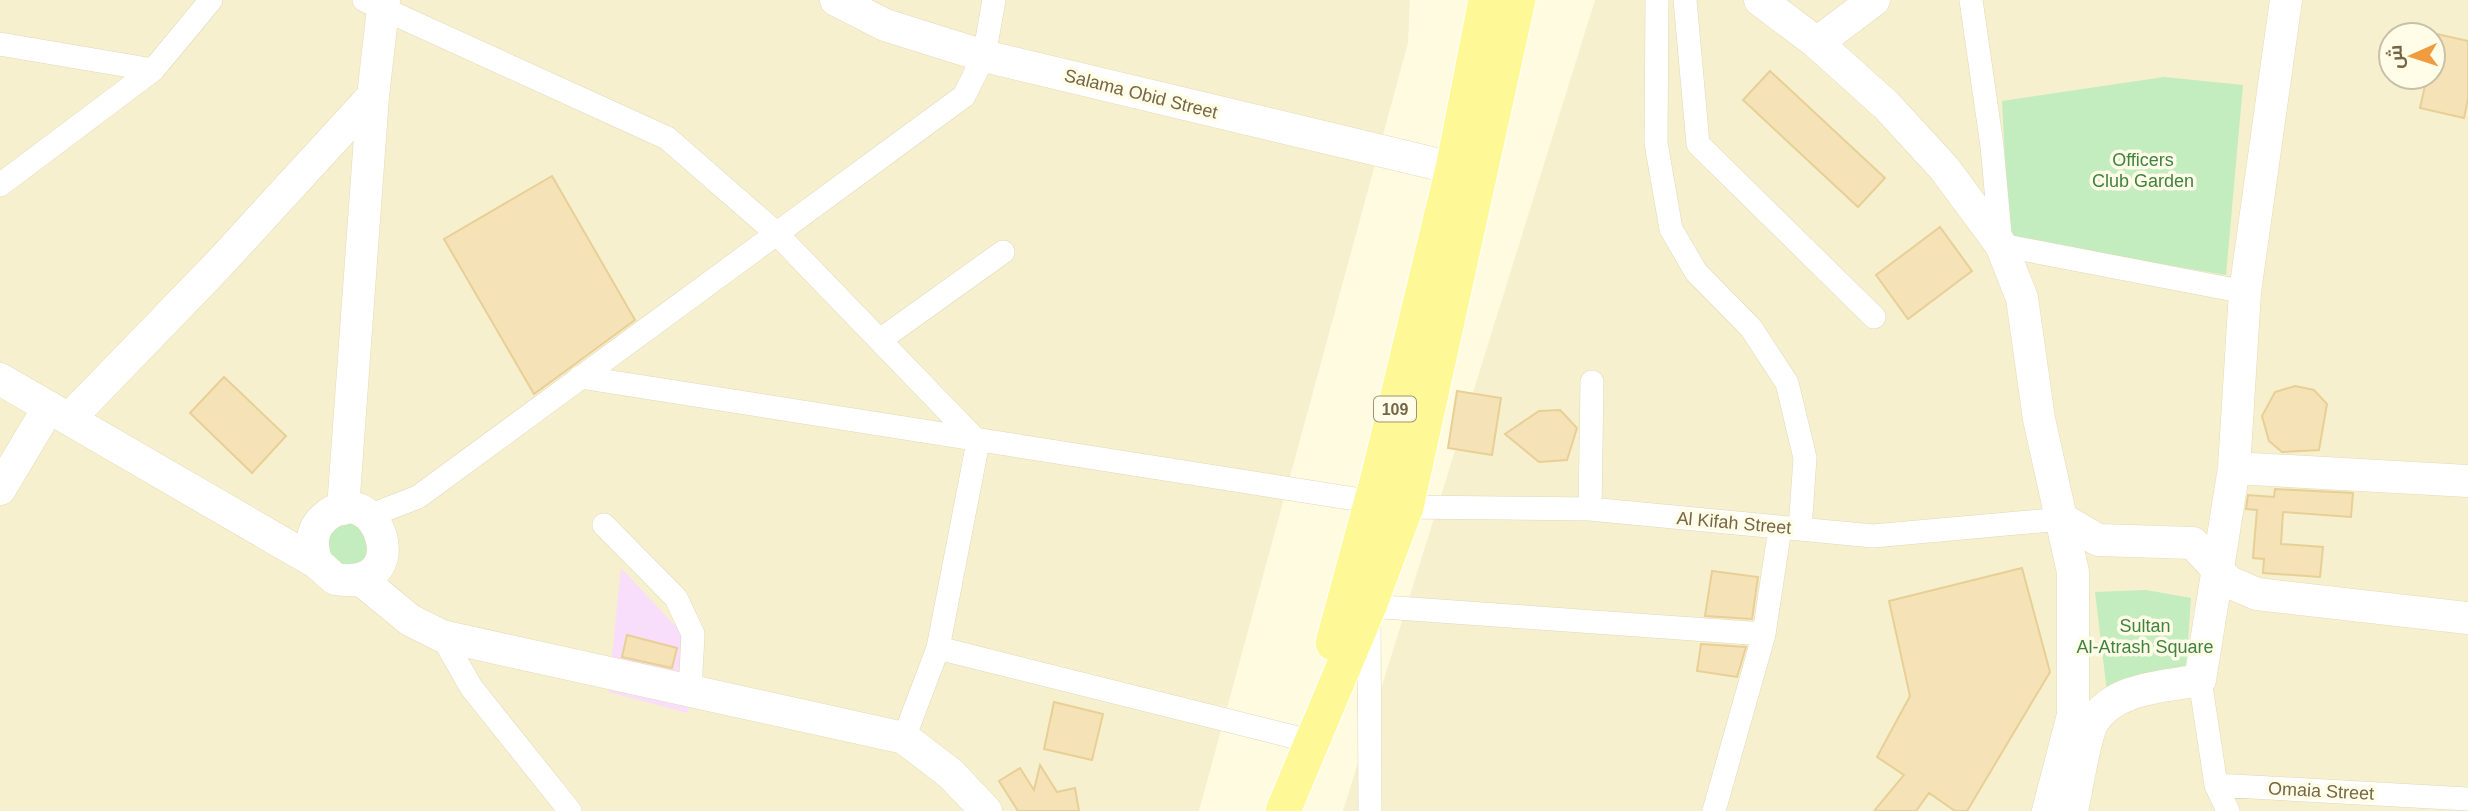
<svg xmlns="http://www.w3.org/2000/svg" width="2468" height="811" font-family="Arial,Cairo,sans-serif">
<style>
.residential{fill:#f6f0cf;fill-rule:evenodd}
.education{fill:#f8defa}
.green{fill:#c3ecbf}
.building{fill:#f5e3b7;stroke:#e8cf96;stroke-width:2}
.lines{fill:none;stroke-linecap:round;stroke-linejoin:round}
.street-casing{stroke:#e0d8b9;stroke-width:24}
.secondary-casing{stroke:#e5dab7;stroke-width:33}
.primary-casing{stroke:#fff;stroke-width:37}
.street{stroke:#fff;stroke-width:23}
.secondary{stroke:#fff;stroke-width:32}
.primary{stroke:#fff896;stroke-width:35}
.labels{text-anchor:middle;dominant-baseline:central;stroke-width:7;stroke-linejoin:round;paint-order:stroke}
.shield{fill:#fffde8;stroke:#9f9377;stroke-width:2}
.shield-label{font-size:16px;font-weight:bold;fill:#766646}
.street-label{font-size:18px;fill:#766646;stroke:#fffde8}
.park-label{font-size:18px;fill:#408340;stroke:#fffde8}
</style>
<rect width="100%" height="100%" fill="#fefbe1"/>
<path class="residential" d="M0 0H1410L1408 43 1199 811H0Z
M1595 0H2468V811H1343ZM2391 35H2433V77H2391Z"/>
<path class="education" d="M621 568 682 633 688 713 608 692Z"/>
<path class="green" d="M2164 77 2243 85 2226 275 2009 238 2002 101Z
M341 520 368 528V557C348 572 332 566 324 543Z
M2146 590 2191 598 2184 699 2108 700 2095 592Z"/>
<path class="building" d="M2437 34 2468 41V99L2464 118 2420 108 2427 77H2433Z
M1770 71 1885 178 1858 207 1743 100Z
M552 176 635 320 534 394 444 239Z
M1940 227 1972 271 1908 319 1876 275Z
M224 377 286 436 252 473 190 413Z
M2295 386 2314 390 2327 404 2319 450 2282 452 2269 441 2262 416 2275 392Z
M1457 391 1501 398 1492 455 1448 448Z
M1560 410 1577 428 1567 460 1539 462 1505 434 1539 411Z
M2275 489 2353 493 2351 517 2283 512 2281 544 2323 547 2320 577 2263 573 2264 559 2253 558 2257 510 2246 509 2248 495 2274 497Z
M2022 568 2050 672 1967 811H1955L1929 793 1916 811H1874L1904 775 1877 757 1910 696 1889 601Z
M1712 571 1758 577 1752 619 1705 616Z
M627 635 677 648 672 668 622 657Z
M1701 644 1746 647 1737 677 1697 671Z
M1054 702 1103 714 1092 760 1044 749Z
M1040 765 1057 792 1075 788 1079 811H1018L999 781 1020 768 1034 790Z"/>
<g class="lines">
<g class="street-casing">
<path id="street" d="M364 0 667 138 776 233 978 442 938 648 904 738
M1657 0 1656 143 1671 229 1696 272 1751 328 1787 383 1805 458 1800 529
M1685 0 1698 144 1874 317
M1971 0 1992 146 2001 245 2245 292
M0 44 153 70
M0 185 153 70 211 0
M880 340 1003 252
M580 377 1406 507 1590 509 1873 536 2062 519
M1590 509 1592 382
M369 516 418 497 964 96 984 56 994 0
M604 525 676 598 693 634 690 692
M442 636 471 687 570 811
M938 648 1298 738
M2200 680 2216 785 2228 811
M2216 785 2468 799
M1370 811 1369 606 1764 634
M1714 811 1764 634 1780 528"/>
</g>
<g class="secondary-casing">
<path id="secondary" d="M836 0 885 25 984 56 1453 168
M1760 0 1817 43 1886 105 1944 168 2001 245 2022 298 2039 419 2073 572V715L2048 811
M1817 43 1874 0
M0 379 317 563 335 579C420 593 376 471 324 518 310 531 311 547 317 563
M69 419 218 265 373 96
M2234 468 2468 481
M0 489 49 407
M343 509 373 96 384 0
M2062 519 2098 540 2193 543 2229 582 2257 594 2468 618
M360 579 410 620 442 636 904 738 951 774 986 811
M2072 811C2077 790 2084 738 2093 722 2114 687 2164 687 2200 680L2234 468 2245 292 2286 0"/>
</g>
<g class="primary-casing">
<path id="primary" d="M1333 643 1378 478 1453 168 1486 0
M1283 811 1369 606 1406 507 1518 0"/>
</g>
<use href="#street" class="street"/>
<use href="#secondary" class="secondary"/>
<use href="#primary" class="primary"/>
</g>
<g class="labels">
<rect class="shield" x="1374" y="396.5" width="42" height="25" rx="5"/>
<g class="shield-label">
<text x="1395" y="409">109</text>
</g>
<g class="street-label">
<text transform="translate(1141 94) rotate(14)">Salama Obid Street</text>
<text transform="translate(1734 523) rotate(5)">Al Kifah Street</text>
<text transform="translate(2321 791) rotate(3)">Omaia Street</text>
</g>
<g class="park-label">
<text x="2143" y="160">Officers<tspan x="2143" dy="21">Club Garden</tspan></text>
<text x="2145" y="626">Sultan<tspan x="2145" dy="21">Al-Atrash Square</tspan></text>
</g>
</g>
<g transform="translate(2412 56) rotate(267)"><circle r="33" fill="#fffde8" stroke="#c8c1a7" stroke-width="2"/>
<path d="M0-5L12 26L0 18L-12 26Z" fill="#f09c3e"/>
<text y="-10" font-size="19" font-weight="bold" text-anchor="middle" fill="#766646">ش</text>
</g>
</svg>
